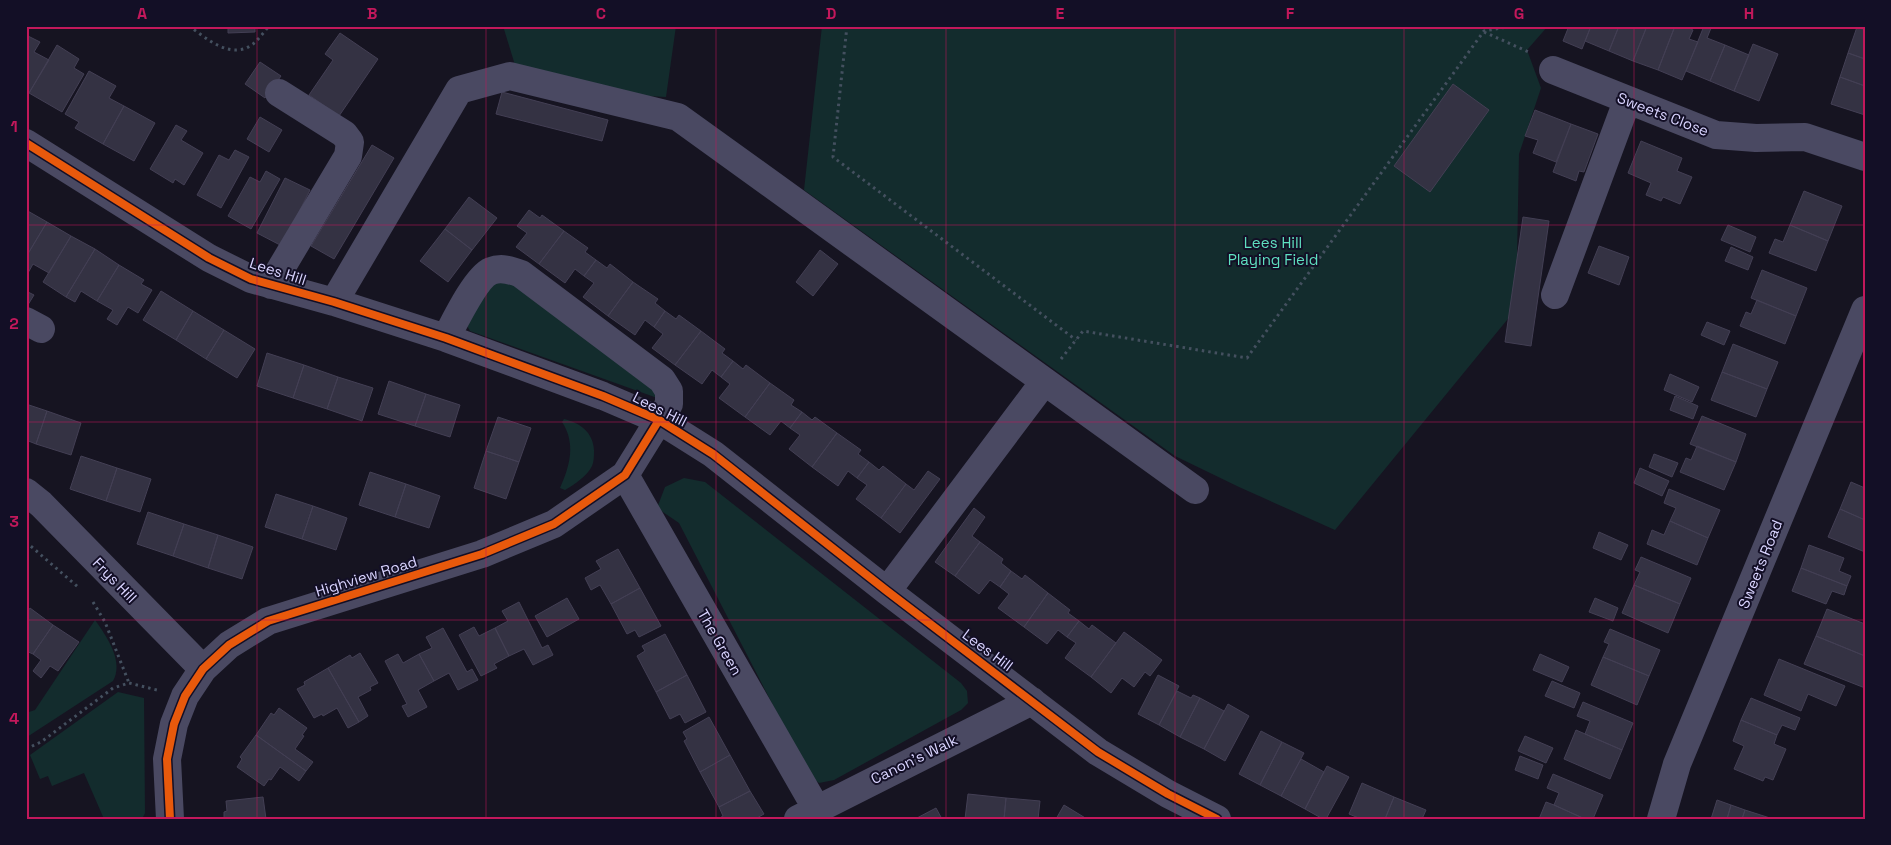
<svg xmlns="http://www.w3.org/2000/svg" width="1891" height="845" font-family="'Space Grotesk',sans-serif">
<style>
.green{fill:#132c2d}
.building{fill:#343243;stroke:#433f54}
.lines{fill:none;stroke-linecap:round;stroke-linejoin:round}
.path{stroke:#44505f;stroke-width:3;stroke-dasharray:2.5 4;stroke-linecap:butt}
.minor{stroke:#4a4962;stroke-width:28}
.cycleway-casing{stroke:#130f26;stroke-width:11}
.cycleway{stroke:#e8590c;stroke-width:8}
.grid{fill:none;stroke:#c2185b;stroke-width:1;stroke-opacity:0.55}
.labels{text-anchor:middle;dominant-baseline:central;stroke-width:4;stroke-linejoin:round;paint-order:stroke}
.street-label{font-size:15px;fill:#d9d4ff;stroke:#130f26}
.park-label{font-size:15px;fill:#5fe0c0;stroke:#130f26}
.neatline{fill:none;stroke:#c2185b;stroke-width:2}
.grid-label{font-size:16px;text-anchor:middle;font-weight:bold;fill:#c2185b}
</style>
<rect width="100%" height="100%" fill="#161421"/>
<path class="green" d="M503 26H676L666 97 647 96 515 65Z
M822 26H1548L1527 50 1541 88 1519 154 1516 309 1335 530 1239 487 1175 456 804 190Z
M499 279 514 281 656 387 660 399 470 331 465 322 467 314Z
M564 419C580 423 593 432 594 450 594 455 594 462 592 466 587 476 575 484 565 490L560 488C570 466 576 443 562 422Z
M684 478 705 482 961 683 967 691 968 703 961 710 834 780 819 783 809 775 679 523 657 508 665 487Z
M95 620C107 637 124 661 113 681L27 737 26 713 35 710Z
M118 692 144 698 145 813 142 819H104L84 773 52 786 48 776 40 779 30 755Z"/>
<path class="building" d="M228 26H255V32L228 33Z
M1569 26H1591L1582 49 1563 41Z
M1591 26H1619L1609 51 1585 41Z
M1619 26H1647L1633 61 1609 51Z
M1647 26H1675L1658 70 1633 61Z
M1675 26H1685L1693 30 1689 39 1698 42 1682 80 1658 70Z
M1704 26 1711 28 1707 38 1725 45 1710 81 1686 71Z
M1857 27 1865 30V59L1848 53Z
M340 33 378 59 339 116 309 95 333 60 325 54Z
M26 35 40 42 34 52 49 60 29 93 26 91Z
M1753 44 1778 54 1759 101 1734 91Z
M57 45 79 59 74 68 84 74 62 112 29 93Z
M1725 45 1749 55 1734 91 1710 81Z
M1848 53 1865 59V86L1840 77Z
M260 62 281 76 265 98 245 84Z
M89 71 116 86 109 98 124 106 103 144 75 128 79 122 65 114Z
M1840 77 1865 86V115L1831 104Z
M1453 84 1489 110 1430 192 1394 166Z
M502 92 608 120 602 141 496 114Z
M124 106 155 123 134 161 103 144Z
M1535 110 1571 124 1556 162 1533 153 1538 140 1525 136Z
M260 117 282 130 269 152 247 139Z
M1571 124 1598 134 1584 172 1579 171 1576 181 1553 172Z
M176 125 187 131 181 140 203 153 184 185 175 179 173 183 150 169Z
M1641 141 1682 158 1677 171 1692 177 1680 204 1663 197 1661 201 1646 195 1651 183 1628 173Z
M372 145 394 158 334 259 311 246Z
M235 150 249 157 221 208 197 195 219 155 229 160Z
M266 171 280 179 251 229 228 216 250 177 260 182Z
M285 178 310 190 282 246 257 233Z
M1804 191 1842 206 1828 241 1790 225Z
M469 197 497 218 472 250 445 229Z
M26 210 47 222 26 257Z
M529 210 540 218 542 215 564 231 539 264 516 247 527 233 517 226Z
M1523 217 1549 221 1531 346 1505 342Z
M47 222 71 236 49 273 33 264 28 273 26 272V257Z
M1728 225 1756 237 1750 252 1721 240Z
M1790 225 1828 241 1816 271 1769 253 1775 239 1783 242Z
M445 229 472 250 448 282 420 261Z
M564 231 588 248 585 252 596 260 584 276 575 269 565 283 539 264Z
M71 236 95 249 66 297 43 282Z
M1599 246 1629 257 1619 285 1588 273Z
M1731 247 1753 257 1748 270 1725 261Z
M95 249 119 265 97 301 81 291 75 302 66 297Z
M820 250 838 264 813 296 796 282Z
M596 260 607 268 610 264 633 282 608 316 583 297 594 283 584 276Z
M119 265 144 280 141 284 152 290 138 313 128 307 117 325 107 319 113 310 97 301Z
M1762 270 1807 288 1796 316 1751 298Z
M633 282 658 299 655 303 665 311 654 327 645 320 635 335 608 316Z
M26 291 34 295 26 308Z
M161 291 193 311 176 340 143 320Z
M1757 300 1796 316 1785 344 1740 326 1746 312 1751 314Z
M193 311 224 330 206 359 176 340Z
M665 311 676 319 679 315 701 331 675 365 652 348 663 334 654 327Z
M1707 322 1730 331 1724 345 1701 335Z
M224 330 255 349 237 378 206 359Z
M701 331 725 349 722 353 733 361 721 377 712 370 702 384 675 365Z
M1733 344 1778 362 1767 389 1722 372Z
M267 353 304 365 293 398 257 386Z
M733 361 743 369 746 365 770 383 745 417 719 398 730 384 721 377Z
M304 365 338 377 327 409 293 398Z
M1722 372 1767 389 1756 417 1711 400Z
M1670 374 1699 387 1692 402 1664 390Z
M338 377 373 388 362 421 327 409Z
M389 381 426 394 415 426 378 414Z
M770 383 794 400 791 405 802 412 790 428 781 421 770 435 745 417Z
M426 394 460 405 450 437 415 426Z
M1675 396 1698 406 1693 419 1670 410Z
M26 404 47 411 36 444 26 440Z
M47 411 81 423 71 455 36 444Z
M802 412 812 420 815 417 837 433 812 467 789 449 800 435 790 428Z
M1702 416 1746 434 1736 462 1690 444Z
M498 417 531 428 519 462 486 451Z
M837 433 861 450 858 454 869 462 857 478 848 471 838 486 812 467Z
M1697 446 1736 462 1724 490 1680 472 1686 458 1691 460Z
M486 451 519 462 506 499 474 488Z
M1654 454 1678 463 1672 477 1649 467Z
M81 456 117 468 106 501 70 489Z
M869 462 879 470 883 466 906 484 881 518 856 499 867 485 857 478Z
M117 468 151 479 140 512 106 501Z
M1640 468 1669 481 1662 496 1634 483Z
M928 471 940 479 900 533 881 518 906 484 914 490Z
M370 472 406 484 395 517 359 505Z
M1851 482 1865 488V520L1840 509Z
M406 484 440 496 429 528 395 517Z
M1669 489 1720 510 1708 538 1670 521 1676 508 1664 503Z
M276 494 313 506 302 539 265 527Z
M313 506 347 518 336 550 302 539Z
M974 508 985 517 972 536 980 542 955 576 935 562Z
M1840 509 1865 520V552L1828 537Z
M148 512 184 524 173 556 137 544Z
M1670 521 1708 538 1697 565 1647 544 1652 530 1664 535Z
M184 524 218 535 208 568 173 556Z
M1599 532 1628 545 1621 560 1593 548Z
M218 535 253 547 242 579 208 568Z
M980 542 1003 559 1001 563 1011 571 1000 587 990 580 979 594 955 576Z
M1809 545 1844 558 1839 571 1851 576 1847 586 1801 568Z
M618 549 640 588 611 604 600 585 591 590 585 578 601 569 596 561Z
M1641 557 1691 578 1680 604 1634 585 1640 572 1635 570Z
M1801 568 1847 586 1844 595 1832 591 1826 604 1792 591Z
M1011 571 1022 579 1025 575 1048 593 1024 627 998 608 1009 594 1000 587Z
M1634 585 1680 604 1668 633 1622 613Z
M640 588 661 626 639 637 635 630 627 634 611 604Z
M1048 593 1070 610 1068 613 1079 621 1067 637 1058 630 1047 644 1024 627Z
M567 598 579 619 547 637 535 616Z
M1595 598 1618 608 1613 621 1589 612Z
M519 602 542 648 548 645 553 655 533 665 524 649 509 656 495 628 508 621 502 611Z
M30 608 53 625 33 654 26 651V614Z
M1827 609 1865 624V656L1816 636Z
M1079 621 1089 629 1092 625 1116 643 1091 677 1065 658 1076 643 1067 637Z
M53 625 79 642 58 671 50 666 41 678 33 671 41 660 33 654Z
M474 627 479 636 495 628 509 656 494 664 497 668 481 676 459 635Z
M443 628 467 672 472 669 478 680 458 690 449 673 434 681 419 654 432 648 426 637Z
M1610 629 1660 650 1649 676 1603 657 1609 644 1604 642Z
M1124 632 1162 660 1150 676 1145 672 1134 687 1122 678 1111 693 1091 677Z
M665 634 687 675 656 692 637 656 645 651 642 646Z
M1816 636 1865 656V688L1804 664Z
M360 653 378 683 370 687 371 690 358 697 368 716 359 722 328 668 350 655 352 658Z
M398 654 403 663 419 654 434 681 418 690 427 707 408 717 402 706 407 704 385 661Z
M1540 654 1569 667 1562 682 1533 670Z
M1603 657 1649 676 1637 705 1591 685Z
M1779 659 1845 686 1836 706 1808 694 1801 711 1764 695Z
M328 668 359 722 348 728 337 708 323 716 322 714 314 718 297 689 305 685 304 682Z
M687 675 706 712 685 723 680 714 670 719 656 692Z
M1158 675 1179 686 1159 725 1138 714Z
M1552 681 1580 693 1574 708 1545 696Z
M1177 691 1191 698 1193 695 1200 698 1180 737 1159 725Z
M1200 698 1224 711 1204 749 1180 737Z
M1751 698 1800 718 1795 730 1782 725 1777 735 1741 720Z
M1583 702 1633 723 1622 750 1585 734 1590 721 1577 716Z
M1228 704 1249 716 1225 761 1204 749Z
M279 708 307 728 302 735 304 736 295 749 313 762 306 771 256 735 271 713 274 715Z
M709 717 730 755 700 772 684 741 687 739 683 732Z
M1741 720 1777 735 1774 744 1786 749 1773 780 1765 777 1763 781 1734 769 1744 746 1733 741Z
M1576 730 1622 750 1610 779 1564 759Z
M1261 731 1282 742 1260 785 1239 774Z
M256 735 306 771 299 781 280 767 271 780 269 779 264 786 237 767 242 759 240 757Z
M1525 736 1553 748 1546 763 1518 751Z
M1282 742 1304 753 1281 796 1260 785Z
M730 755 750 791 719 807 700 772Z
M1520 756 1543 765 1538 779 1515 770Z
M1301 759 1324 772 1305 809 1281 796Z
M1327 766 1349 777 1326 819H1323L1305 809Z
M1553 774 1603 795 1593 819H1585L1554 805 1559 793 1547 788Z
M1362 783 1394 797 1385 819H1361L1349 814Z
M750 791 764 814 755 819H718L723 816 719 807Z
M968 794 1006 798 1004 819H965Z
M263 797 266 819H224V812L227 811 226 801Z
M1394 797 1426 810 1422 819H1385Z
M1006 798 1040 801 1038 819H1004Z
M1717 800 1731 805 1727 819H1711Z
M1546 802 1554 805 1585 819H1539Z
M1064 805 1087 819H1056Z
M1731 805 1745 810 1742 819H1727Z
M936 808 942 819H915Z
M1745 810 1770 818V819H1742Z"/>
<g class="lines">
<path class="path" d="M189 26C206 38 231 61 253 44 259 39 264 32 269 26
M847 26 833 157 1076 340
M1484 32 1531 53
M1061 359 1083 331 1247 358 1484 31 1513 26
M26 542 78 587
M93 602 105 622 129 683
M26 749 41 742 113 688 129 683 157 690"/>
<path class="minor" d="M1553 70 1716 135 1756 138 1805 137 1865 157
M26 143 209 258 251 279 334 302 446 338 603 396 659 420 713 454 887 591 1098 752 1168 794 1217 819
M271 285 348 156 350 142 344 134 279 93
M1555 295 1627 101
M334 302 459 90 510 76 678 117 1195 490
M26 321 41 329
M625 475 816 808
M26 492 41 504 203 669
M887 591 1044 382
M170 819 167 759 174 724 185 696 203 669 229 645 268 621 482 554 554 524 625 475 669 404V391L662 380 521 274C511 270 501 267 491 271 476 277 454 323 446 338
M798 819 1032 701
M1661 819 1677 764 1865 310"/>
<g class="cycleway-casing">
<path id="cycleway" d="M26 143 209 258 251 279 334 302 446 338 603 396 659 420 713 454 887 591 1098 752 1168 794 1217 819
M170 819 167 759 174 724 185 696 203 669 229 645 268 621 482 554 554 524 625 475 659 420"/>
</g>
<use href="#cycleway" class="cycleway"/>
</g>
<path class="grid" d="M257 26V819M486 26V819M716 26V819M946 26V819M1175 26V819M1404 26V819M1634 26V819M26 225H1865M26 422H1865M26 620H1865"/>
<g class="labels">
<g class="street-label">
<text transform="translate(1663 114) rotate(21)">Sweets Close</text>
<text transform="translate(278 271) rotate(18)">Lees Hill</text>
<text transform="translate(660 409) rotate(27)">Lees Hill</text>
<text transform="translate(1760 564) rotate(-68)">Sweets Road</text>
<text transform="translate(366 576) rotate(-17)">Highview Road</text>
<text transform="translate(115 580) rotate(46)">Frys Hill</text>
<text transform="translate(720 642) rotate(60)">The Green</text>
<text transform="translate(988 650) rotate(37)">Lees Hill</text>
<text transform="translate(914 759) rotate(-26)">Canon's Walk</text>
</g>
<g class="park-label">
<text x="1273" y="242">Lees Hill<tspan x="1273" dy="17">Playing Field</tspan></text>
</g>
</g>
<rect width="1891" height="845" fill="none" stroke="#130f26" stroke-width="55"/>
<rect x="28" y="28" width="1836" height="790" class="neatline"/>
<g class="grid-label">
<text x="142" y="19">A</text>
<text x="372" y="19">B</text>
<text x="601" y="19">C</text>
<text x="831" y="19">D</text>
<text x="1060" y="19">E</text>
<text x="1290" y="19">F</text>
<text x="1519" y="19">G</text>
<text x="1749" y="19">H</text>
<text x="14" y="132">1</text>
<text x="14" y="329">2</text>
<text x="14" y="527">3</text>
<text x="14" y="724">4</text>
</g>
</svg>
